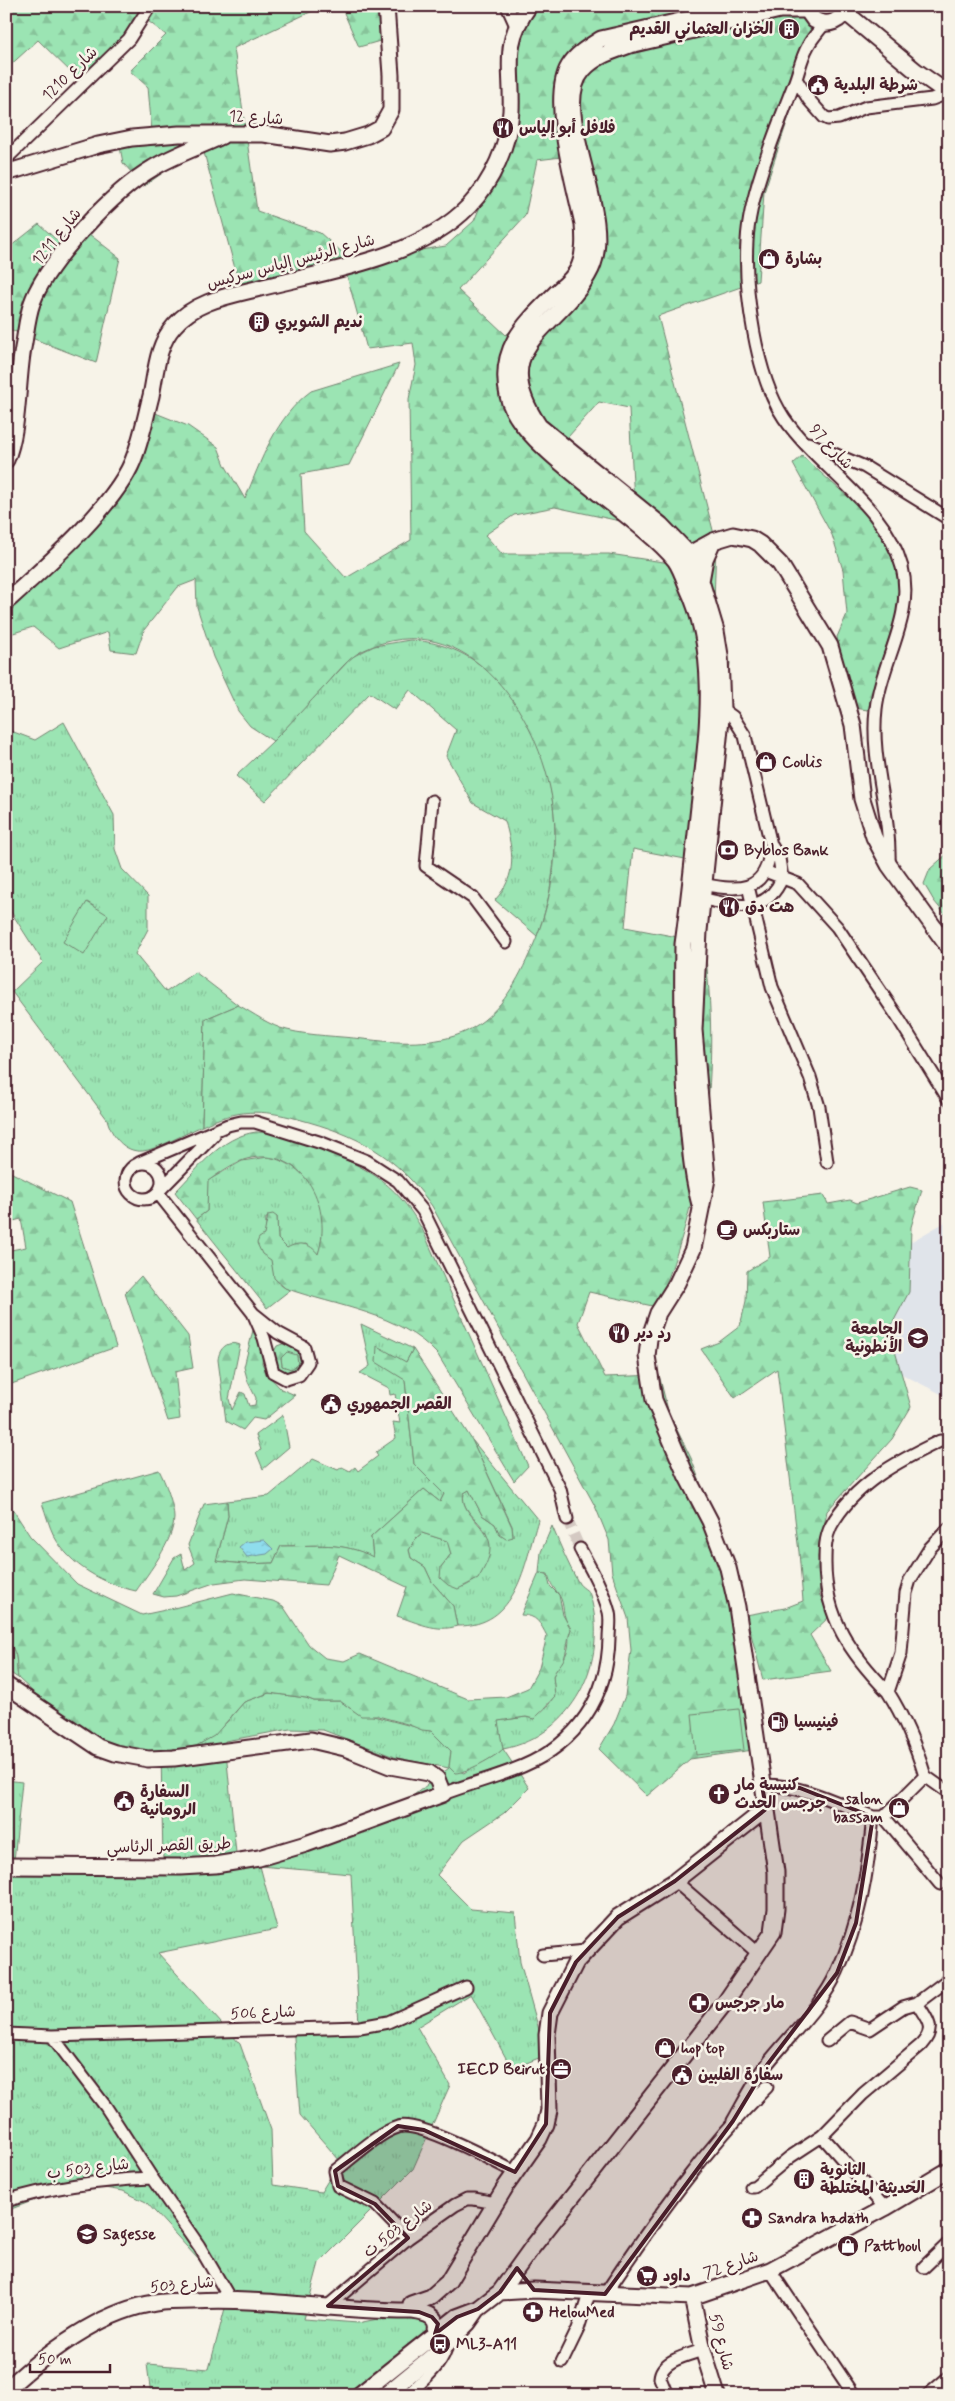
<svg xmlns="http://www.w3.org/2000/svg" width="955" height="2401" font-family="Mynerve,'Playpen Sans Arabic',sans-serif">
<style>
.built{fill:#e0e4ea}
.grass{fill:url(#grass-tufts);stroke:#72826f;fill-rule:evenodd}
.forest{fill:url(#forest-firs);stroke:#72826f;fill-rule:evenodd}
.garden{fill:#9be4b3;stroke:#72826f}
.water{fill:url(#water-ripples);stroke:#73919f}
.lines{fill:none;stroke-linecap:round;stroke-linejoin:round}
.street-tunnel{stroke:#d4c9c2;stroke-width:11;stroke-dasharray:11 5.5;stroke-linecap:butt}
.street-casing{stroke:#4a1f2b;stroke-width:15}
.secondary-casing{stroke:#4a1f2b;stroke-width:19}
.street{stroke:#f7f3e8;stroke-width:11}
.secondary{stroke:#f7f3e8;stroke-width:15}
.marked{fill:#4a1f2b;fill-opacity:0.2;stroke:#4a1f2b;stroke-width:4;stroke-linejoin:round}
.labels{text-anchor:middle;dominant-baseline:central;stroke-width:5;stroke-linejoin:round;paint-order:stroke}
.poi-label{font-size:16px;font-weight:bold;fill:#4a1f2b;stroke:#f7f3e8;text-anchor:start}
.street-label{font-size:16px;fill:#4a1f2b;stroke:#f7f3e8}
</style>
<defs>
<pattern id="grass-tufts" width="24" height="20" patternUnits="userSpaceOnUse" patternTransform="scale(1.25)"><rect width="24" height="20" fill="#9be4b3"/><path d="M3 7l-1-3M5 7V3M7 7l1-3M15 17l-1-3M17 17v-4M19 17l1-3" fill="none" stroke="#87c39a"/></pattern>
<pattern id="forest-firs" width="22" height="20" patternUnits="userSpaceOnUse" patternTransform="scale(1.25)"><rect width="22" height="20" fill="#9be4b3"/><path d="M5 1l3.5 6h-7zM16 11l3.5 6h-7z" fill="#87c39a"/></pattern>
<pattern id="water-ripples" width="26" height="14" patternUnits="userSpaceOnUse" patternTransform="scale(1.25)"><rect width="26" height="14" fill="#8fdded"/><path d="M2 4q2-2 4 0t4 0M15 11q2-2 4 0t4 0" fill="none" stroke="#7dbdcb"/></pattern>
</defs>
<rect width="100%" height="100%" fill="#f7f3e8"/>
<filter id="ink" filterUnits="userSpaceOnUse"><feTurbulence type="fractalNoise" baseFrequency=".02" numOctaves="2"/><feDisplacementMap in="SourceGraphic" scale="10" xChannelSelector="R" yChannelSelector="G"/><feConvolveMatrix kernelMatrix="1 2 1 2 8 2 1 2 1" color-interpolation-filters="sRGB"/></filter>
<g filter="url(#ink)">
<path class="built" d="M949 1220V1398L890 1368 885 1307 891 1253Z"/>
<path class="grass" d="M410 640C450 642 482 660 507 691 561 761 567 855 537 936L495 900C518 875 513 851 505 821L473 803 446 756 456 730 410 690 395 710 370 693 265 801 236 776 273 741 352 657 374 646Z
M64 722 114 815 115 849 122 869 148 896V929L135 954 166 992 195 972 238 1005 205 1019 202 1126C188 1132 156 1150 143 1151 124 1153 111 1135 107 1119L12 992 43 962 6 904V724L11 731 35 740Z
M268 1157C314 1165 332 1213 318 1255L306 1244 287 1248 278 1239 277 1217 266 1218C265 1234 268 1242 271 1258 274 1273 273 1284 290 1290L267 1308 196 1219 207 1211V1181L242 1161Z
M361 1324 413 1349 406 1362 405 1380 414 1464 444 1494 440 1502 424 1489 371 1537 373 1558C345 1541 313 1546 281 1546L273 1563 244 1564 216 1561 228 1516 227 1501 269 1496 313 1459 338 1470 342 1467 350 1471 355 1467 358 1471 378 1456 376 1452 396 1438 393 1422 400 1423 395 1394 390 1395 389 1388 360 1373 370 1366Z
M287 1351 297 1355 298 1364 291 1370 282 1366 281 1357Z
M283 1415 289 1447 263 1469 256 1452 261 1450 256 1435Z
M472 1440 538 1520C524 1565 518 1627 457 1626L453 1606 432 1582 425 1567 411 1558 409 1550 416 1538 422 1533 448 1541 451 1554 441 1567 463 1587C476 1581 482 1575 486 1562 501 1523 458 1519 464 1493L469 1490 482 1515 495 1524 500 1535 513 1537 512 1526Z
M552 1526C560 1545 568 1564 578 1582 581 1588 588 1589 590 1595 610 1661 572 1736 503 1749L529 1788 504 1813 464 1840 437 1875 471 1909 515 1913 520 1962 546 2055 512 2069 471 1994 417 2027 450 2085 413 2169 319 2263 304 2319 358 2323 397 2315 431 2322 429 2330 348 2395H151L147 2364 209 2369 229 2293 146 2202 123 2191 98 2187 48 2195 6 2211V1780L22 1782 14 1861 61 1857 163 1863 161 1751 196 1746 226 1723 244 1702 269 1693 306 1698 314 1701H340L354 1711 431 1731 451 1751 449 1767 464 1773C476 1763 492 1760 503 1749L497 1721 526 1717 534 1719C552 1701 556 1702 553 1676 557 1666 566 1659 568 1648 570 1639 567 1638 571 1629 560 1614 566 1606 559 1595 553 1586 551 1586 548 1574L539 1573 541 1552ZM290 1729 323 1730 397 1758 449 1768 401 1805 237 1863 225 1741ZM260 1866 351 1874 359 2025H293L300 2115 340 2161 321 2192 273 2185 271 2130 240 2044 158 1953 277 1929Z
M6 1638C20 1657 15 1657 18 1678L6 1670Z"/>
<path class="forest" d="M6 6H323L234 48 257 211 320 233 352 261 446 246 474 221 496 169 525 6H807L818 28 764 192 758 281 658 316 716 542 714 603 730 663 706 863 633 849 625 927 704 942C721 1071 706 1187 657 1307L589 1292 578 1323 605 1377 659 1375 669 1414 691 1458 707 1501 760 1749 690 1759 647 1796 599 1749 614 1724 625 1696 631 1650 628 1618 612 1573 609 1540 595 1506 432 1206C395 1154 358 1135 298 1119 261 1109 237 1109 202 1126L205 1019 238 1005C253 1013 270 1026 287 1030 311 1036 338 1036 363 1039 396 1043 436 1046 467 1031 498 1015 515 986 529 955 549 912 559 862 554 814 546 723 469 599 362 651 348 658 337 673 326 685 308 704 291 723 273 741L250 726 238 711 213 657 197 607 196 580 178 587 144 630 136 653 111 650 108 632 59 648 33 627 10 634 6 645V602L81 540 107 514 118 500 153 412 188 426 218 447 225 465 245 499C261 460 276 417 311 391L399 364 349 465 301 474 304 531 346 578 411 540 409 399 416 365 413 343 367 349 347 276 241 291 202 145 144 186 123 163 118 136 152 132 148 87 130 71 166 35 148 21 78 79 38 40 6 69ZM578 155 577 268 506 335 458 290 525 216 537 160ZM599 402 629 408 635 521 670 563 609 554H502L485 535 514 515 555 507 620 521 553 454Z
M341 6H393L394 37 359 47Z
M39 224 69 251 89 234 120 258 96 363 6 328V250Z
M802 456 866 513 884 536 895 566 899 587 897 614 878 670 868 710 854 708 845 680 837 637 847 614 843 570 832 535 793 464Z
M949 852V919L934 901 924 884 930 869Z
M256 1132C274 1132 291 1139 308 1145 361 1164 395 1179 423 1231L528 1466 514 1481 438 1355C399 1312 337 1307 285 1288L274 1278 271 1260 262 1254 257 1243 259 1238 264 1235 268 1215 273 1214 277 1217 278 1239 287 1248C299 1241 310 1243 318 1254 333 1210 306 1148 251 1158 235 1161 221 1172 208 1181L207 1211 196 1219 175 1192C199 1168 220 1137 256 1132Z
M6 1170 70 1202 116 1347 6 1386V1251L26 1247 21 1219 6 1223Z
M910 1187 922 1190 911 1227 909 1292 889 1330 911 1407 892 1439 827 1511 818 1557 821 1581 819 1593 829 1617 810 1635 831 1671 763 1680 746 1615 785 1608 803 1601 799 1552 777 1369 735 1398 701 1349 719 1342 740 1326 746 1301 747 1271 770 1257 763 1202 824 1195 828 1204 850 1200 857 1203Z
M141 1276 188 1336 193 1368 175 1372 180 1419 168 1421 125 1293Z
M253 1330 256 1331 263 1352 262 1363 267 1374 281 1389 295 1395 264 1420 253 1418 243 1430 226 1421 218 1360C219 1348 228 1340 240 1345L229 1399 232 1410 241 1392 245 1394 249 1406 255 1405 256 1398 248 1382 244 1367Z
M285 1343 298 1348 302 1361C296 1372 291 1374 279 1371L272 1355 277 1346ZM287 1352 297 1355 298 1364 291 1369 282 1366 281 1358Z
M377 1346 406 1362 413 1349 472 1440 512 1527 513 1537 506 1539 500 1535 495 1524 482 1515 469 1490 464 1493C458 1514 492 1527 490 1549 490 1559 483 1570 478 1579L458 1589 448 1585 440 1578 441 1567 451 1554 447 1541 422 1533 416 1538 409 1550 411 1558 425 1567 432 1582 453 1606 457 1626C437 1633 416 1622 397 1616L407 1587 339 1555 326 1585 245 1579 214 1583 176 1596 164 1597 153 1594 174 1558 181 1554 185 1570 195 1563 188 1545 204 1504 227 1501 228 1516 216 1561 244 1564 273 1563 281 1546C314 1546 343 1541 373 1557L371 1537 424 1489 440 1502 444 1494 414 1464 405 1380 376 1362Z
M159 1470C165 1481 174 1505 174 1518 173 1542 149 1572 136 1591 104 1584 70 1566 54 1536 49 1526 46 1514 42 1503Z
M6 1499 30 1536 77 1584 142 1615 170 1609 233 1593 273 1601 283 1606 309 1645 325 1658 344 1661 360 1654 468 1699 506 1697 528 1688 539 1668 547 1636C540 1623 537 1615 521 1615L539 1573 547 1574 550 1586 559 1595 563 1615 571 1629C567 1639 568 1648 564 1659 561 1665 555 1670 553 1676L555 1696 534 1719 526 1717 498 1721 503 1749C495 1757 466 1773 455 1773L449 1767 451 1751 431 1731 422 1730 407 1724 378 1716H361L340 1701H314L306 1698 269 1693 244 1702 214 1736 196 1746 144 1753 108 1744 46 1704 18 1678C15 1657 20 1657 6 1638Z"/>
<path class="garden" d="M87 902 108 915 84 955 63 942Z
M739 1709 744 1750 696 1755 692 1714Z"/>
<path class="water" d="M264 1540 273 1549 267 1554 247 1557 239 1547 245 1542Z"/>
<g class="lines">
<path class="street-tunnel" d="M567 1519 580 1549"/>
<g class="street-casing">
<path id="street" d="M507 6 516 26
M824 24C819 31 812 38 808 46 801 58 799 72 794 84 777 128 749 195 747 241 744 291 756 377 784 418 819 469 885 504 902 567 915 617 881 661 876 709 870 761 891 811 889 863
M796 79 809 100 824 117 828 119 839 118 866 107 932 99 948 93
M6 159 129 39 150 6
M808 443 865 467 949 519
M432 801 426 866 473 898 506 942
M765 871 798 884 837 927 897 1016 949 1100
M696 883C737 891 767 896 771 845L745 736 733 717 722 709H716
M748 886 772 987 810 1077 819 1107 827 1162
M695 897C729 904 765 919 782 878L779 858 771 845
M126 1181a18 18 0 1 1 36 0a18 18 0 1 1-36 0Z
M139 1163 228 1125 241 1122H255L322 1143 367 1161 398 1181 423 1211 560 1489 567 1519
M161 1189 214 1135
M158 1193 253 1313
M253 1313 278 1333 304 1347 308 1362 299 1375 286 1379 273 1372 264 1338Z
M888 1692C851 1654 825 1618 825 1563 825 1550 825 1538 831 1526 854 1484 898 1461 940 1441
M925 1776C916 1746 905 1719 888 1692L901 1653 906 1593 910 1580 930 1548 949 1528
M925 1776 949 1793
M762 1785C801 1784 837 1803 873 1817H884L925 1776
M443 1794C469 1784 497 1777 523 1766 577 1743 608 1697 609 1638 609 1630 611 1620 609 1612 603 1590 591 1569 580 1549
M884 1817 940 1884
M675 1881 759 1954
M543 1955 586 1951
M6 2034 52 2036 360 2027 388 2022 466 1987
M52 2036 106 2107 152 2178
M827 2041 850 2022 870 2029 903 2007 917 2003 949 1979
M733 2121C744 2102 755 2080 768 2063 791 2034 822 2006 837 1972 860 1923 868 1870 873 1817
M822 2136 885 2208
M751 2187H754L790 2157 822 2136 863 2094 921 2045C937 2027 927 2020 917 2003
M6 2201C54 2186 102 2180 152 2178L199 2246 230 2299
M408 2238 375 2204 338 2186 335 2171C352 2158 378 2133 398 2127 417 2120 494 2161 515 2172
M924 2267 949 2243
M770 2270 854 2395
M605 2294C653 2222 705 2149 767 2087
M328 2306 408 2238 455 2205 467 2199H474L496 2203
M562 2362 578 2329 589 2294
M408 2395C422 2380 443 2366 447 2344
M667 2395 660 2378C661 2360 689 2355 703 2350
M928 2395 949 2377"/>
</g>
<g class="secondary-casing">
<path id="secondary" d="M804 6 814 20C828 27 842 22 847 6
M845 12 916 71 949 94
M6 173 98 145 132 138 179 134H264L330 144 345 142 368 135 381 128 391 110V75L386 6
M6 460C19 430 17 382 23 348 26 333 27 317 32 303 47 261 115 190 153 168 174 155 199 147 222 136
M682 558 713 541 733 535 752 539 760 544 780 564 830 646 853 725 862 799 874 837 889 865 949 948
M701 581 705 559 713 541
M6 602C44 568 120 502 135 455 142 436 146 415 151 396 156 372 157 345 174 326 194 302 227 296 256 289 326 271 418 259 469 206 492 182 509 144 511 111 513 69 501 44 529 6
M701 1208C692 1177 690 1146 687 1113 683 1057 682 1000 683 944 689 902 693 859 698 816 706 741 721 658 687 586 684 578 680 567 675 560 638 514 518 447 508 396 497 346 527 322 559 290 566 284 574 277 578 269 585 255 584 238 583 224 575 186 549 98 569 66 576 54 590 46 601 39L746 6
M6 1685 98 1747 115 1753 148 1759 174 1758 311 1740 345 1748 390 1766 429 1773 437 1779 443 1794 306 1844 259 1858 215 1865 180 1867 6 1866
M500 2292 534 2290 692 2297 770 2270 885 2208 949 2170
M692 2297 703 2350 717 2395
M411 2304 431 2297 448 2282 506 2186 539 2139 546 2124 549 2110 547 2035 550 2013 576 1962 618 1917 675 1881 766 1809
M6 2390C46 2353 100 2311 155 2303 167 2301 181 2301 193 2301 267 2297 340 2312 413 2311 427 2313 441 2317 435 2334
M359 2395 457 2317 478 2309
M385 2395 447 2344 468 2323 478 2309 500 2292 531 2249 724 2004 773 1932 776 1909V1872L737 1607 728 1568 710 1521 686 1475 654 1400 647 1356 649 1339 658 1313 677 1283 693 1249 707 1179 694 1030 699 931 722 709 720 655 716 631 701 581 689 554 661 525 539 426C483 342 561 331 591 269 617 214 547 111 583 70 595 56 613 51 630 45L780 10H805"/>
</g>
<use href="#street" class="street"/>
<use href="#secondary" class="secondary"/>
</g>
</g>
<path class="marked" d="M762 1785 800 1788 873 1817 856 1923 837 1973 767 2065 733 2121 605 2294 534 2290 517 2268 500 2292 478 2309 457 2317 435 2334 438 2324 432 2317 419 2312 328 2306 408 2238 375 2204 338 2186 335 2171 398 2126 424 2130 515 2172 546 2124 550 2013 576 1962 618 1917 675 1881 766 1809Z"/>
<defs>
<g id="building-disc" transform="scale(1.125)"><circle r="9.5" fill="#4a1f2b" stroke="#f7f3e8"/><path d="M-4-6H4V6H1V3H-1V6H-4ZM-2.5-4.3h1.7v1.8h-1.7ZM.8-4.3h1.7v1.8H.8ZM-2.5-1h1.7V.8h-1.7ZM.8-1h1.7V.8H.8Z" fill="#fff"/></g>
<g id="civic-disc" transform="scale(1.125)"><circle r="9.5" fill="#4a1f2b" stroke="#f7f3e8"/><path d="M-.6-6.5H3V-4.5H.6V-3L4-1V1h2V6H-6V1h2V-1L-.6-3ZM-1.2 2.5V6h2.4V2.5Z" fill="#fff"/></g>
<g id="restaurant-disc" transform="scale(1.125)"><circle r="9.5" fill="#4a1f2b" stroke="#f7f3e8"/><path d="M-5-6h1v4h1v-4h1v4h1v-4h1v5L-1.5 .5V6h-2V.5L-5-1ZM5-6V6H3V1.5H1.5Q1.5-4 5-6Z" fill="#fff"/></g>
<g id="shop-disc" transform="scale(1.125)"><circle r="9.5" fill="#4a1f2b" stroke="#f7f3e8"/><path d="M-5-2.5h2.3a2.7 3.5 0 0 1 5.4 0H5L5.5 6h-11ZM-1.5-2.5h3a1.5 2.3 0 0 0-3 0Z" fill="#fff"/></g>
<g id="bank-disc" transform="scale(1.125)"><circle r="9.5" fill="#4a1f2b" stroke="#f7f3e8"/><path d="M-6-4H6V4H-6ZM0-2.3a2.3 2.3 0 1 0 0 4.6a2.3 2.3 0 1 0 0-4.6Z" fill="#fff"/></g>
<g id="cafe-disc" transform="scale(1.125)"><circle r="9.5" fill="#4a1f2b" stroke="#f7f3e8"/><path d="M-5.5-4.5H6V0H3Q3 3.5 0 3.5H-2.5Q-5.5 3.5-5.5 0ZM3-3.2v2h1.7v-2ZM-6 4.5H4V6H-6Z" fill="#fff"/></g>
<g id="university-disc" transform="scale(1.125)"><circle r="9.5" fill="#4a1f2b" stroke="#f7f3e8"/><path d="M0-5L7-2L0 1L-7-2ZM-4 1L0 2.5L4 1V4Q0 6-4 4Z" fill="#fff"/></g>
<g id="fuel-disc" transform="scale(1.125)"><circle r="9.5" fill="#4a1f2b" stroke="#f7f3e8"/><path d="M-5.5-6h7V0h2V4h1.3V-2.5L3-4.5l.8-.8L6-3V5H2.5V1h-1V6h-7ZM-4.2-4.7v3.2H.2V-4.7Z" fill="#fff"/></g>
<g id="church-disc" transform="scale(1.125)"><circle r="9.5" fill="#4a1f2b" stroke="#f7f3e8"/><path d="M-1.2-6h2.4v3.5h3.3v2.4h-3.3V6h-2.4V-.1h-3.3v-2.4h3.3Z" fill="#fff"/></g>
<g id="pharmacy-disc" transform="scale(1.125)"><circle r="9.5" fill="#4a1f2b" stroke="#f7f3e8"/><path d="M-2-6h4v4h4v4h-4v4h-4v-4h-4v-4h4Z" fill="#fff"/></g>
<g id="office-disc" transform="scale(1.125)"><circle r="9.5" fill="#4a1f2b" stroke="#f7f3e8"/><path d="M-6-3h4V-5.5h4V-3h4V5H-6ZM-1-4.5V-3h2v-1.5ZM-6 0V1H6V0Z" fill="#fff"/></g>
<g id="school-disc" transform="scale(1.125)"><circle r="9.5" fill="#4a1f2b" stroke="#f7f3e8"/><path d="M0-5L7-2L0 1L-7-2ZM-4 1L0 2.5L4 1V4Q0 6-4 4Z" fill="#fff"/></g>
<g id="supermarket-disc" transform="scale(1.125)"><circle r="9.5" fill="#4a1f2b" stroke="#f7f3e8"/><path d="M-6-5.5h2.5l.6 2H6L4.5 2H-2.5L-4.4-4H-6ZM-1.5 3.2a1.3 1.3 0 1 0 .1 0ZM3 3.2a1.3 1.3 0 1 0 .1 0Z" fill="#fff"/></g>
<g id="bus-disc" transform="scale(1.125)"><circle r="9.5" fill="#4a1f2b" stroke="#f7f3e8"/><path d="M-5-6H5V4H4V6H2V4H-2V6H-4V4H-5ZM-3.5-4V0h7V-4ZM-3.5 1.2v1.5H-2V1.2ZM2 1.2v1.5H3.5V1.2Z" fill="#fff"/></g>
</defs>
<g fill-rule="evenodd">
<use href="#building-disc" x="789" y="29"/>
<use href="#civic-disc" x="818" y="85"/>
<use href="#restaurant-disc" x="503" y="128"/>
<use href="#shop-disc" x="769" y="259"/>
<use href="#building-disc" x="259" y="322"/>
<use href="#shop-disc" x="766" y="762"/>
<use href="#bank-disc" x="728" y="850"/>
<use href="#restaurant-disc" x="729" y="907"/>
<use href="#cafe-disc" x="727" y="1230"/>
<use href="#restaurant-disc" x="619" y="1333"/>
<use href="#university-disc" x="918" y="1338"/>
<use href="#civic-disc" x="331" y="1404"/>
<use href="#fuel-disc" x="778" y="1722"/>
<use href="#church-disc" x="719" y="1794"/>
<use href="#civic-disc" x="124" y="1801"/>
<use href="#shop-disc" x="899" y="1808"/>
<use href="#pharmacy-disc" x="699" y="2003"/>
<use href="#shop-disc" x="665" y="2048"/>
<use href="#office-disc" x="561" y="2069"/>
<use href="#civic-disc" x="682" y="2075"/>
<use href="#building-disc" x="804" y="2179"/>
<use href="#pharmacy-disc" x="752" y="2218"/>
<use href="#school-disc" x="87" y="2234"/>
<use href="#shop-disc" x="848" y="2246"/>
<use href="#supermarket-disc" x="647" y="2276"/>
<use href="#pharmacy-disc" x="533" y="2312"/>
<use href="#bus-disc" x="440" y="2344"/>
</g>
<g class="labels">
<g class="poi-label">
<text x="773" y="29" text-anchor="end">الخزان العثماني القديم</text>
<text x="834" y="85">شرطة البلدية</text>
<text x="519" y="128">فلافل أبو إلياس</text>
<text x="785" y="259">بشارة</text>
<text x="275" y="322">نديم الشويري</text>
<text x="782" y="762">Coulis</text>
<text x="744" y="850">Byblos Bank</text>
<text x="745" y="907">هت دق</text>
<text x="743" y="1230">ستاربكس</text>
<text x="902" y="1329" text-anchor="end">الجامعة<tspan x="902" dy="18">الأنطونية</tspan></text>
<text x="635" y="1333">رد دير</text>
<text x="347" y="1404">القصر الجمهوري</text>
<text x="794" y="1722">فينيسيا</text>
<text x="735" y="1785">كنيسة مار<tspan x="735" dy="18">جرجس الحدث</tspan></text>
<text x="140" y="1792">السفارة<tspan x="140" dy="18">الرومانية</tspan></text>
<text x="883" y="1799" text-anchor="end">salon<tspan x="883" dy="18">bassam</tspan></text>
<text x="715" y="2003">مار جرجس</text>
<text x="681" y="2048">hop top</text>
<text x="545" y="2069" text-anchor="end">IECD Beirut</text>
<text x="698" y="2075">سفارة الفلبين</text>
<text x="820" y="2170">الثانوية<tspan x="820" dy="18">الحديثة المختلطة</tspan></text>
<text x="768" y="2218">Sandra hadath</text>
<text x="103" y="2234">Sagesse</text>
<text x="864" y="2246">Pattboul</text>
<text x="663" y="2276">داود</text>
<text x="549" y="2312">HelouMed</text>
<text x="456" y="2344">ML3-A11</text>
</g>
<g class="street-label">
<text transform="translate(70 74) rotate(-44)">شارع 1210</text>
<text transform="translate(256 118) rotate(4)">شارع 12</text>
<text transform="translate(57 237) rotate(-51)">شارع 1211</text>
<text transform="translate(291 262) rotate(-15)">شارع الرئيس إلياس سركيس</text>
<text transform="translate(831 447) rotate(47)">شارع 97</text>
<text transform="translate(169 1846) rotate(-2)">طريق القصر الرئاسي</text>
<text transform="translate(263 2013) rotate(-2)">شارع 506</text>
<text transform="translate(88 2169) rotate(-7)">شارع 503 ب</text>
<text transform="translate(398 2229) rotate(-38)">شارع 503 ت</text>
<text transform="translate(731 2265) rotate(-19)">شارع 72</text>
<text transform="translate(182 2285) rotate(-5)">شارع 503</text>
<text transform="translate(721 2342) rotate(76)">شارع 59</text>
</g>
</g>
<rect width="955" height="2401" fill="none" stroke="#f7f3e8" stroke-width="25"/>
<rect x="12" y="12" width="930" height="2376" fill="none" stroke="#4a1f2b" stroke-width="2" filter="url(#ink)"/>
<path d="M30 2364v8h80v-8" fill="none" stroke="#4a1f2b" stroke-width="2.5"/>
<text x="38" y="2364" font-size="15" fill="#4a1f2b" stroke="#f7f3e8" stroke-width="4" paint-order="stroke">50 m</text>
</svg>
